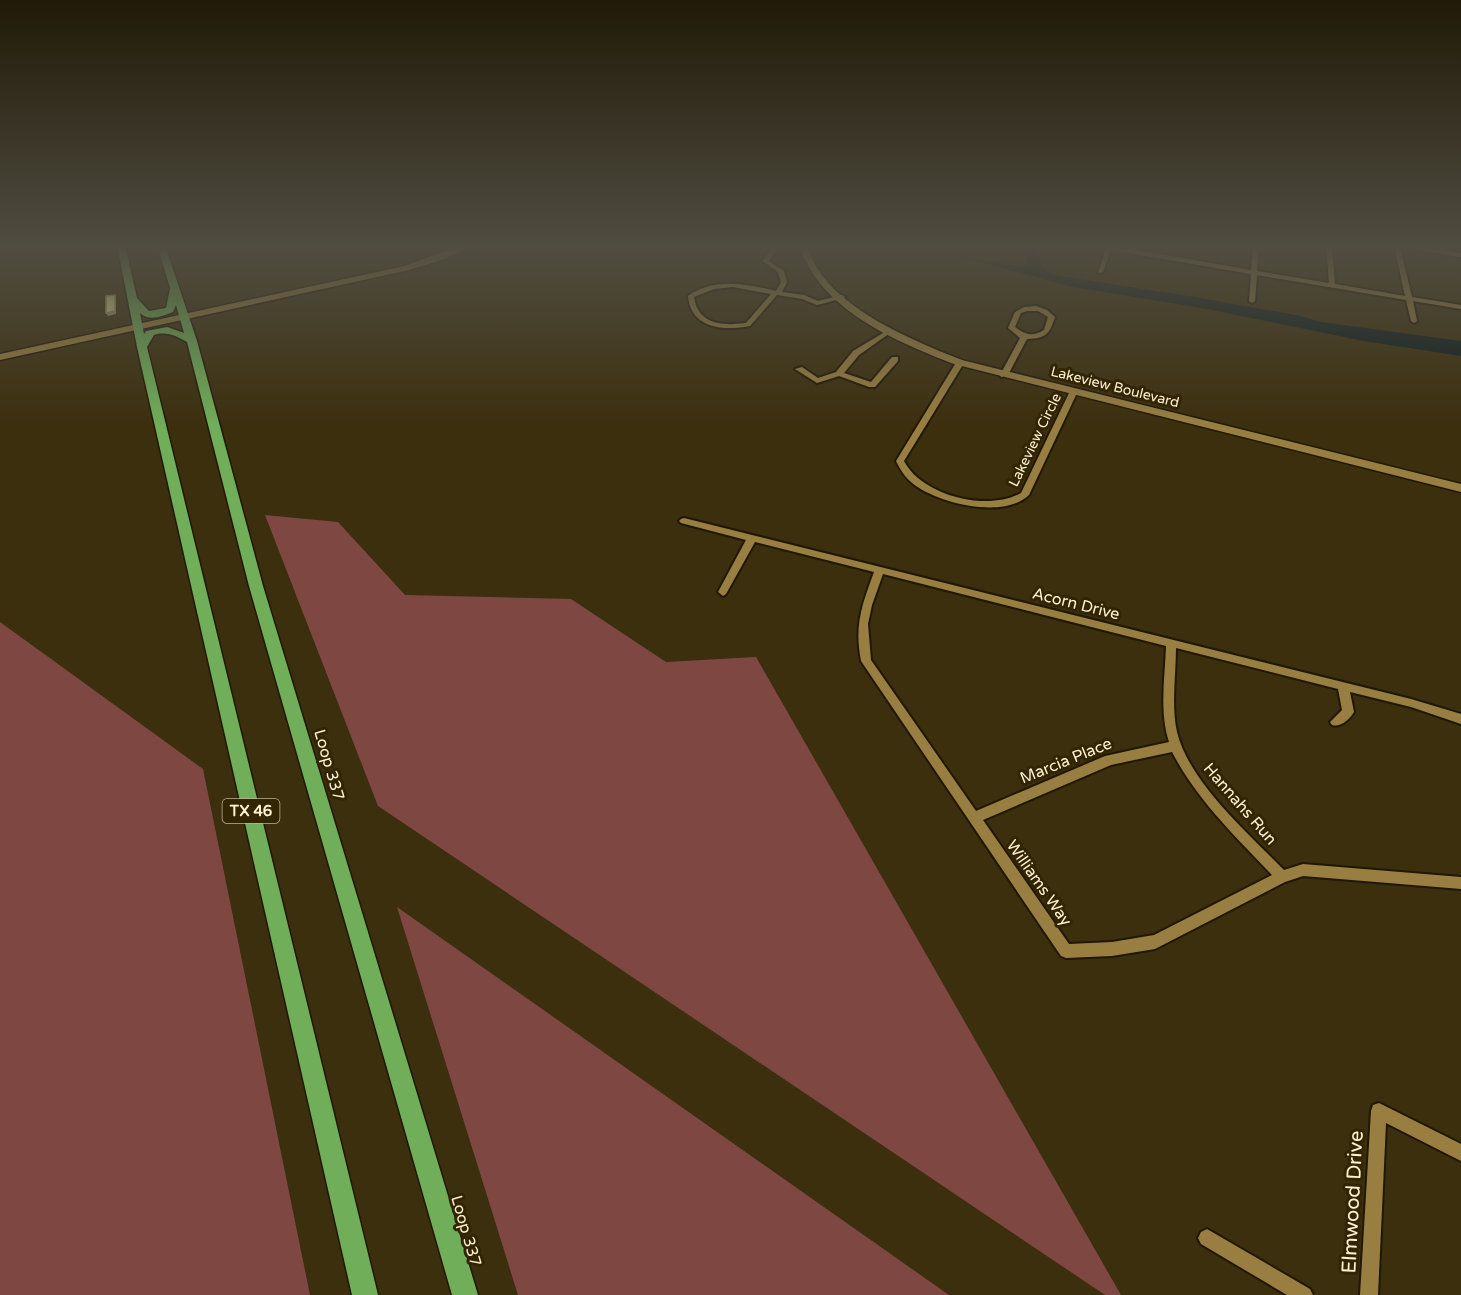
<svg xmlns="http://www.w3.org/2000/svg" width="1461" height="1295" font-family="'Varela Round',sans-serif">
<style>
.green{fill:#7f4741}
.water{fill:#0c1d1f}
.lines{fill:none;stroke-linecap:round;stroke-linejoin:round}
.street-casing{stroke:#201805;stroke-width:4}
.secondary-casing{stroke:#201805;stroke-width:3}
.primary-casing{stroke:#201805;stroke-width:3}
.street{fill:#987e41;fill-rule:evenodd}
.secondary{fill:#987e41;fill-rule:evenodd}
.primary{fill:#70ae5a;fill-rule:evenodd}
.shaded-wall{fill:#9e9d6f}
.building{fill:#e2e09e;stroke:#9e9d6f;stroke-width:1.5}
.labels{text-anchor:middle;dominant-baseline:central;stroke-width:6;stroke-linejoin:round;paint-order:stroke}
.far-street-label{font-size:14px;fill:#fef0d1;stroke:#322504}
.shield{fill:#322504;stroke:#c1b394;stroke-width:1.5}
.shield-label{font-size:15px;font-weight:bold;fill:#fef0d1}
.street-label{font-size:16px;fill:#fef0d1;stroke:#322504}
.near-street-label{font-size:20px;fill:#fef0d1;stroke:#322504}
</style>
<rect width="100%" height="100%" fill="#3c2f0e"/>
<path class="green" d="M265 515 338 522 405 595 571 599 666 662 756 657 1121 1295H1105L378 806Z
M0 622 203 769 310 1295H0Z
M397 907 949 1295H518Z"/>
<path class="water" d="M1025 245H1035L1042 267 1053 275 1201 298 1300 316 1321 322 1461 341V356L1364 341 1202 308 1073 287 962 257 1023 267 1028 263Z"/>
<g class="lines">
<g class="street-casing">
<path id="street" d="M783 245 788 246 776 250 769 261 784 271 787 282 782 292 804 295 818 301 842 295 845 297 844 298 817 305 802 299 777 295 750 326C724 331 691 329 688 296 714 277 747 284 776 291L781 282 778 272 762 261 772 248ZM733 287 771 294 746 323C723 326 698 325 694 297L714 289Z
M1107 245 1251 270 1253 245H1259L1257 271 1329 283 1326 245H1332L1335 284 1405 296 1394 245H1409L1461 253V257L1400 247 1412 297 1461 305V309L1413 301 1417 321 1414 323 1411 321 1406 300 1257 275 1255 301 1252 303 1249 301 1251 274 1111 250 1103 272 1098 273Z
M1036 306 1047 310 1055 317C1049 335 1046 338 1027 339L1008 375 1001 377 1000 375 1020 338 1008 328 1015 312 1024 307ZM1027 311H1038L1048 317 1044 330C1032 337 1026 335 1015 327L1021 313Z
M888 330 890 331V333L859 355 844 373 871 382 892 357H898V361L875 387H869L839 376 817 383 795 369 802 367 818 378 836 372 853 351Z
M957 361 964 363 904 461C922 496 988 512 1021 493L1069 393 1073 391 1077 393 1029 495C1004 519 942 504 916 486 906 479 901 471 896 461Z
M684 518 1411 699 1461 714V724L1411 707 1350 692 1354 712C1350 719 1340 728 1332 725L1330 722 1342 710 1338 689 1176 648C1176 675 1171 705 1177 732 1189 782 1249 834 1284 870L1303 864 1461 877V889L1303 876 1285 882 1155 949 1112 956 1066 958 1061 956 861 661C854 625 862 605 874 572L755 542 726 594 723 596 718 592 746 540 681 523 679 521 681 519ZM883 574 1166 646C1165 678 1159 711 1169 742L1105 756 976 811 871 660 868 624 872 605ZM1172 752C1197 800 1235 836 1272 875L1154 935 1112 942 1069 944 983 820 1111 765Z
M1379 1103 1461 1144V1161L1386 1123 1378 1295H1360L1371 1111 1373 1105Z
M1207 1229 1310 1289 1313 1295H1287L1201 1244 1198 1238 1201 1232Z"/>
</g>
<g class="secondary-casing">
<path id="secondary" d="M462 245H473L445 259 409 270 0 360V354L404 266Z
M799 245H807C810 252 812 260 816 266 843 312 914 341 962 360L1461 484V492L954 364C895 341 820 310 799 245Z"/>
</g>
<g class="primary-casing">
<path id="primary" d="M117 245H125L137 298 149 311 166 308 170 288 157 245H165L197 341 263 586 478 1295H452L249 586 187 342C176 336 167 331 154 335L147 347 378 1295H352L137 347ZM176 305 184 333 167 327 146 331 144 334 140 313C150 322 162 316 173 312Z"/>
</g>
<use href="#street" class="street"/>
<use href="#secondary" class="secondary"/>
<use href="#primary" class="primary"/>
</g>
<path class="shaded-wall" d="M115 295 116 297V314L108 316 106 313Z"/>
<path class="building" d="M115 295V311L106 313V296Z"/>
<linearGradient id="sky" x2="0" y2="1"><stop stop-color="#211a08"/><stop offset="0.58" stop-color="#504d41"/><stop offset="1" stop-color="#504d41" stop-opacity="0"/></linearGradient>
<rect width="1461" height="426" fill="url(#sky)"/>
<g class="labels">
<g class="far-street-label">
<text transform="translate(1115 387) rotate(14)">Lakeview Boulevard</text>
<text transform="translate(1035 440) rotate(-64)">Lakeview Circle</text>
</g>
<rect class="shield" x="222.5" y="799" width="57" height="24" rx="4.5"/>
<g class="shield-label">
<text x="251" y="811">TX 46</text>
</g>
<g class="street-label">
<text transform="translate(1076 604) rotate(14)">Acorn Drive</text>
<text transform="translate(1066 761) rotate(-22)">Marcia Place</text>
<text transform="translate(329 765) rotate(74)">Loop 337</text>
<text transform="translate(1240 804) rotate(49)">Hannahs Run</text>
<text transform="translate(1039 883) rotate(55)">Williams Way</text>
<text transform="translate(466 1231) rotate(74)">Loop 337</text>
</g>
<g class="near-street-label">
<text transform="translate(1353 1202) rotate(-87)">Elmwood Drive</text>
</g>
</g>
</svg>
